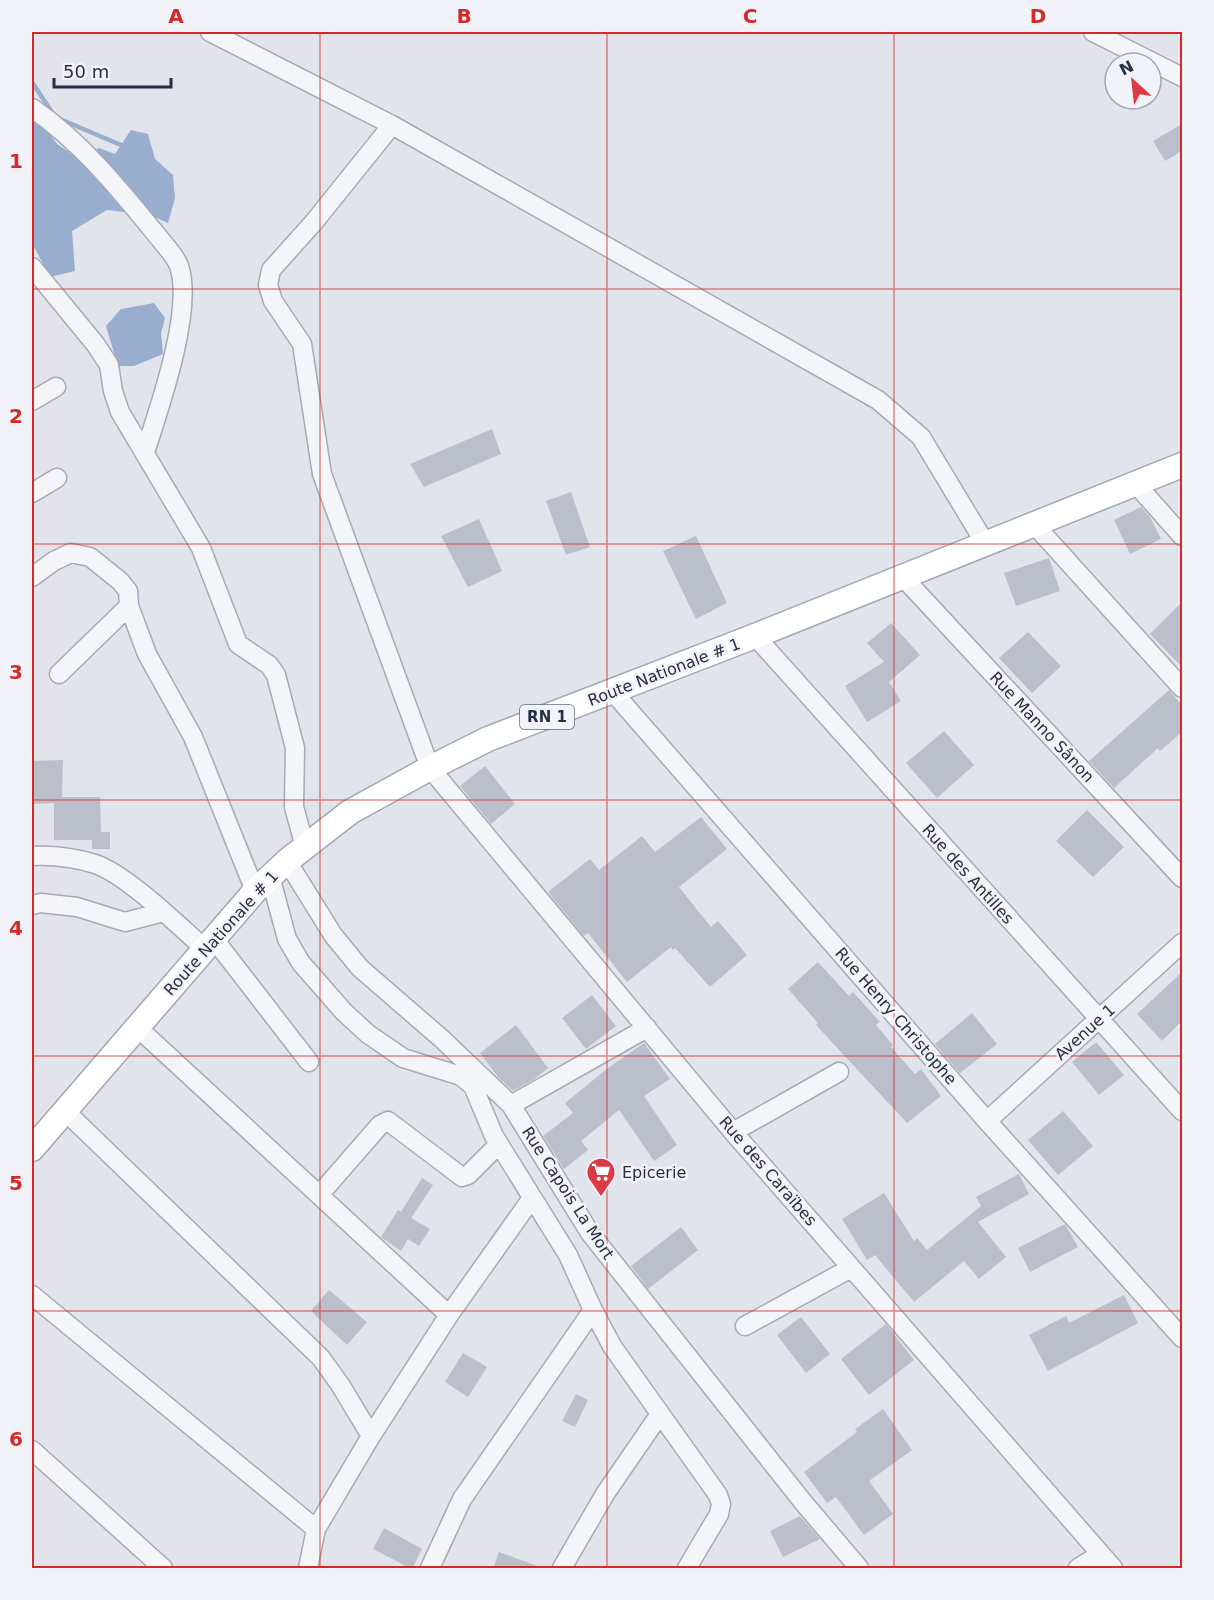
<svg xmlns="http://www.w3.org/2000/svg" width="1214" height="1600" font-family="'DejaVu Sans',sans-serif">
<style>
.water{fill:#99adce}
.lines{fill:none;stroke-linecap:round;stroke-linejoin:round}
.stream{stroke:#99adce;stroke-width:4.5}
.building{fill:#bbbfcb}
.minor-casing{stroke:#a5aab6;stroke-width:21}
.major-casing{stroke:#9fa7b8;stroke-width:27}
.minor{stroke:#f4f5f9;stroke-width:18}
.major{stroke:#fff;stroke-width:24}
.grid{fill:none;stroke:#d62828;stroke-width:1.5;stroke-opacity:0.55}
.labels{text-anchor:middle;dominant-baseline:central;stroke-width:5;stroke-linejoin:round;paint-order:stroke}
.shield{fill:#f1f3f8;stroke:#646a7a;stroke-width:1.5}
.shield-label{font-size:15px;font-weight:bold;fill:#272f44}
.street-label{font-size:16px;fill:#272f44;stroke:#f1f3f8}
.poi-label{font-size:16px;fill:#272f44;stroke:#f1f3f8;text-anchor:start}
.neatline{fill:none;stroke:#d62828;stroke-width:2}
.grid-label{font-size:20px;text-anchor:middle;font-weight:bold;fill:#d62828}
</style>
<rect width="100%" height="100%" fill="#e1e4eb"/>
<path class="water" d="M32 110 57 144 79 159 99 148 115 154 131 130 148 134 155 159 173 175 175 198 168 223 150 215 107 210 72 231 75 271 50 277 32 243Z
M154 303 165 318 161 333 163 354 134 366H118L106 326 121 309Z"/>
<g class="lines">
<path class="stream" d="M32 82 55 117 121 145"/>
</g>
<path class="building" d="M1182 124V151L1165 161 1153 141Z
M492 429 501 454 424 487 410 464Z
M571 492 590 547 566 555 546 501Z
M1141 507 1150 517 1161 539 1130 554 1114 520Z
M479 519 502 571 468 587 441 536Z
M696 536 727 603 696 619 663 551Z
M1049 558 1060 591 1016 606 1004 573Z
M1182 602V667L1150 634Z
M891 623 920 655 889 682 901 701 867 722 845 686 884 662 867 643Z
M1028 632 1061 666 1032 693 999 658Z
M1169 690 1182 705V732L1160 751 1158 748 1114 788 1089 761Z
M944 731 974 765 937 798 906 763Z
M63 760 62 797H100L101 832H110V849H92V840H54V803L32 804V761Z
M485 766 515 804 491 824 460 786Z
M1087 810 1124 847 1093 877 1056 841Z
M701 817 727 849 679 887 711 927 718 921 747 955 710 987 675 948 673 950 671 947 627 982 588 933 584 936 548 892 590 859 599 870 642 836 655 852Z
M818 962 849 996 853 992 880 1022 876 1025 893 1045 891 1047 915 1074 921 1069 941 1096 907 1123 816 1025 818 1023 788 989Z
M1182 972V1021L1162 1041 1137 1014Z
M592 995 616 1026 586 1049 562 1018Z
M972 1013 997 1044 960 1073 935 1044Z
M516 1025 548 1068 533 1080 513 1091 498 1077 480 1053Z
M1096 1042 1124 1075 1099 1095 1072 1062Z
M644 1043 670 1079 644 1096 677 1145 654 1161 619 1110 581 1141 588 1150 564 1169 543 1136 573 1113 565 1103 608 1068Z
M1063 1111 1093 1146 1058 1175 1028 1140Z
M1019 1174 1029 1194 978 1222 1006 1257 979 1279 964 1261 914 1302 875 1255 867 1260 842 1219 884 1193 914 1241 917 1238 927 1250 981 1206 976 1197Z
M422 1178 433 1185 411 1218 430 1229 419 1246 408 1239 401 1251 381 1237 398 1210 401 1212Z
M1065 1224 1078 1247 1030 1272 1018 1248Z
M681 1227 698 1250 648 1289 631 1266Z
M329 1290 367 1322 347 1345 311 1311Z
M1124 1295 1138 1323 1048 1371 1029 1335 1066 1316 1069 1323Z
M801 1317 830 1354 806 1373 777 1335Z
M886 1324 914 1360 869 1395 841 1359Z
M463 1353 487 1367 468 1397 445 1382Z
M576 1394 588 1400 575 1427 562 1421Z
M883 1409 912 1450 869 1481 893 1514 864 1535 836 1497 827 1503 804 1472 857 1432 855 1429Z
M800 1516 820 1539 783 1557 770 1531Z
M384 1528 422 1549 412 1569 373 1549Z
M499 1552 540 1567V1569H493Z"/>
<g class="lines">
<g class="minor-casing">
<path id="minor" d="M210 32 392 125 878 400 921 437 985 543
M1093 32 1182 77
M32 108C87 146 127 199 169 250 173 255 177 261 179 266 194 309 159 409 145 452
M392 125 314 222 271 270 268 285 273 301 302 344 322 474 430 768 733 1132 1113 1568
M32 267 96 345 109 365 113 391 120 412 201 548 238 644 269 665 276 675 295 748 294 807 305 847
M32 401 56 387
M1135 483 1182 536
M32 493 57 478
M1033 523 1182 688
M902 576 1182 878
M32 577 54 561 71 553 90 557 120 581 128 591 129 606 147 654 193 737 255 891
M755 636 1182 1111
M59 674 129 606
M613 692 987 1121 1182 1338
M32 856C52 855 76 858 95 864 126 874 179 926 205 949
M287 861 333 935 360 968 442 1039 511 1105 590 1233 803 1502 859 1568
M270 876 287 939 301 963 344 1012 368 1034 403 1058 461 1076 473 1086 494 1136 568 1255 593 1310 612 1346 718 1495 721 1504 719 1514 687 1568
M32 905 41 903 77 907 125 922 163 912
M214 939 309 1062
M137 1027 449 1315
M511 1105 647 1028
M65 1111 321 1358 341 1386 371 1436
M987 1121 1182 943
M733 1132 839 1072
M319 1195 380 1125 388 1121 462 1177 468 1175 499 1144
M32 1295 316 1529
M745 1326 851 1268
M32 1450 163 1568
M308 1568 316 1529 371 1436 449 1315 532 1198
M430 1568 462 1499 593 1310
M562 1568 605 1494 660 1414
M1078 1568 1101 1554"/>
</g>
<g class="major-casing">
<path id="major" d="M32 1149 255 891 287 861 350 812 430 768 488 739 755 636 1182 465"/>
</g>
<use href="#minor" class="minor"/>
<use href="#major" class="major"/>
</g>
<path class="grid" d="M320 32V1568M607 32V1568M894 32V1568M32 289H1182M32 544H1182M32 800H1182M32 1056H1182M32 1311H1182"/>
<defs>
<g id="supermarket-pin" transform="scale(1.5)"><path d="M0 17L-7.5 6A9.5 9.5 0 1 1 7.5 6Z" fill="#db3b44" stroke="#f1f3f8"/><path d="M-6-5.5h2.5l.6 2H6L4.5 2H-2.5L-4.4-4H-6ZM-1.5 3.2a1.3 1.3 0 1 0 .1 0ZM3 3.2a1.3 1.3 0 1 0 .1 0Z" fill="#fff"/></g>
</defs>
<g fill-rule="evenodd">
<use href="#supermarket-pin" x="601" y="1172"/>
</g>
<g class="labels">
<rect class="shield" x="520" y="705" width="54" height="24" rx="4.5"/>
<g class="shield-label">
<text x="547" y="717">RN 1</text>
</g>
<g class="street-label">
<text transform="translate(664 672) rotate(-21)">Route Nationale # 1</text>
<text transform="translate(1042 727) rotate(47)">Rue Manno Sânon</text>
<text transform="translate(968 874) rotate(48)">Rue des Antilles</text>
<text transform="translate(221 933) rotate(-48)">Route Nationale # 1</text>
<text transform="translate(896 1016) rotate(49)">Rue Henry Christophe</text>
<text transform="translate(1085 1032) rotate(-42)">Avenue 1</text>
<text transform="translate(768 1171) rotate(49)">Rue des Caraïbes</text>
<text transform="translate(568 1193) rotate(57)">Rue Capois La Mort</text>
</g>
<g class="poi-label">
<text x="622" y="1172">Epicerie</text>
</g>
</g>
<rect width="1214" height="1600" fill="none" stroke="#f1f3f8" stroke-width="66"/>
<g transform="translate(1133 81) rotate(333)"><circle r="28" fill="#f1f3f8" stroke="#a0a5b0" stroke-width="1.5"/>
<path d="M0-4.5L10 22L0 15L-10 22Z" fill="#db3b44"/>
<text y="-9" font-size="16" font-weight="bold" text-anchor="middle" fill="#272f44">N</text>
</g>
<path d="M54 78v9h117v-9" fill="none" stroke="#272f44" stroke-width="3"/>
<text x="63" y="78" font-size="18" fill="#272f44" stroke="#f1f3f8" stroke-width="4.5" paint-order="stroke">50 m</text>
<rect x="33" y="33" width="1148" height="1534" class="neatline"/>
<g class="grid-label">
<text x="176" y="23">A</text>
<text x="464" y="23">B</text>
<text x="750" y="23">C</text>
<text x="1038" y="23">D</text>
<text x="16" y="168">1</text>
<text x="16" y="423">2</text>
<text x="16" y="679">3</text>
<text x="16" y="935">4</text>
<text x="16" y="1190">5</text>
<text x="16" y="1446">6</text>
</g>
</svg>
